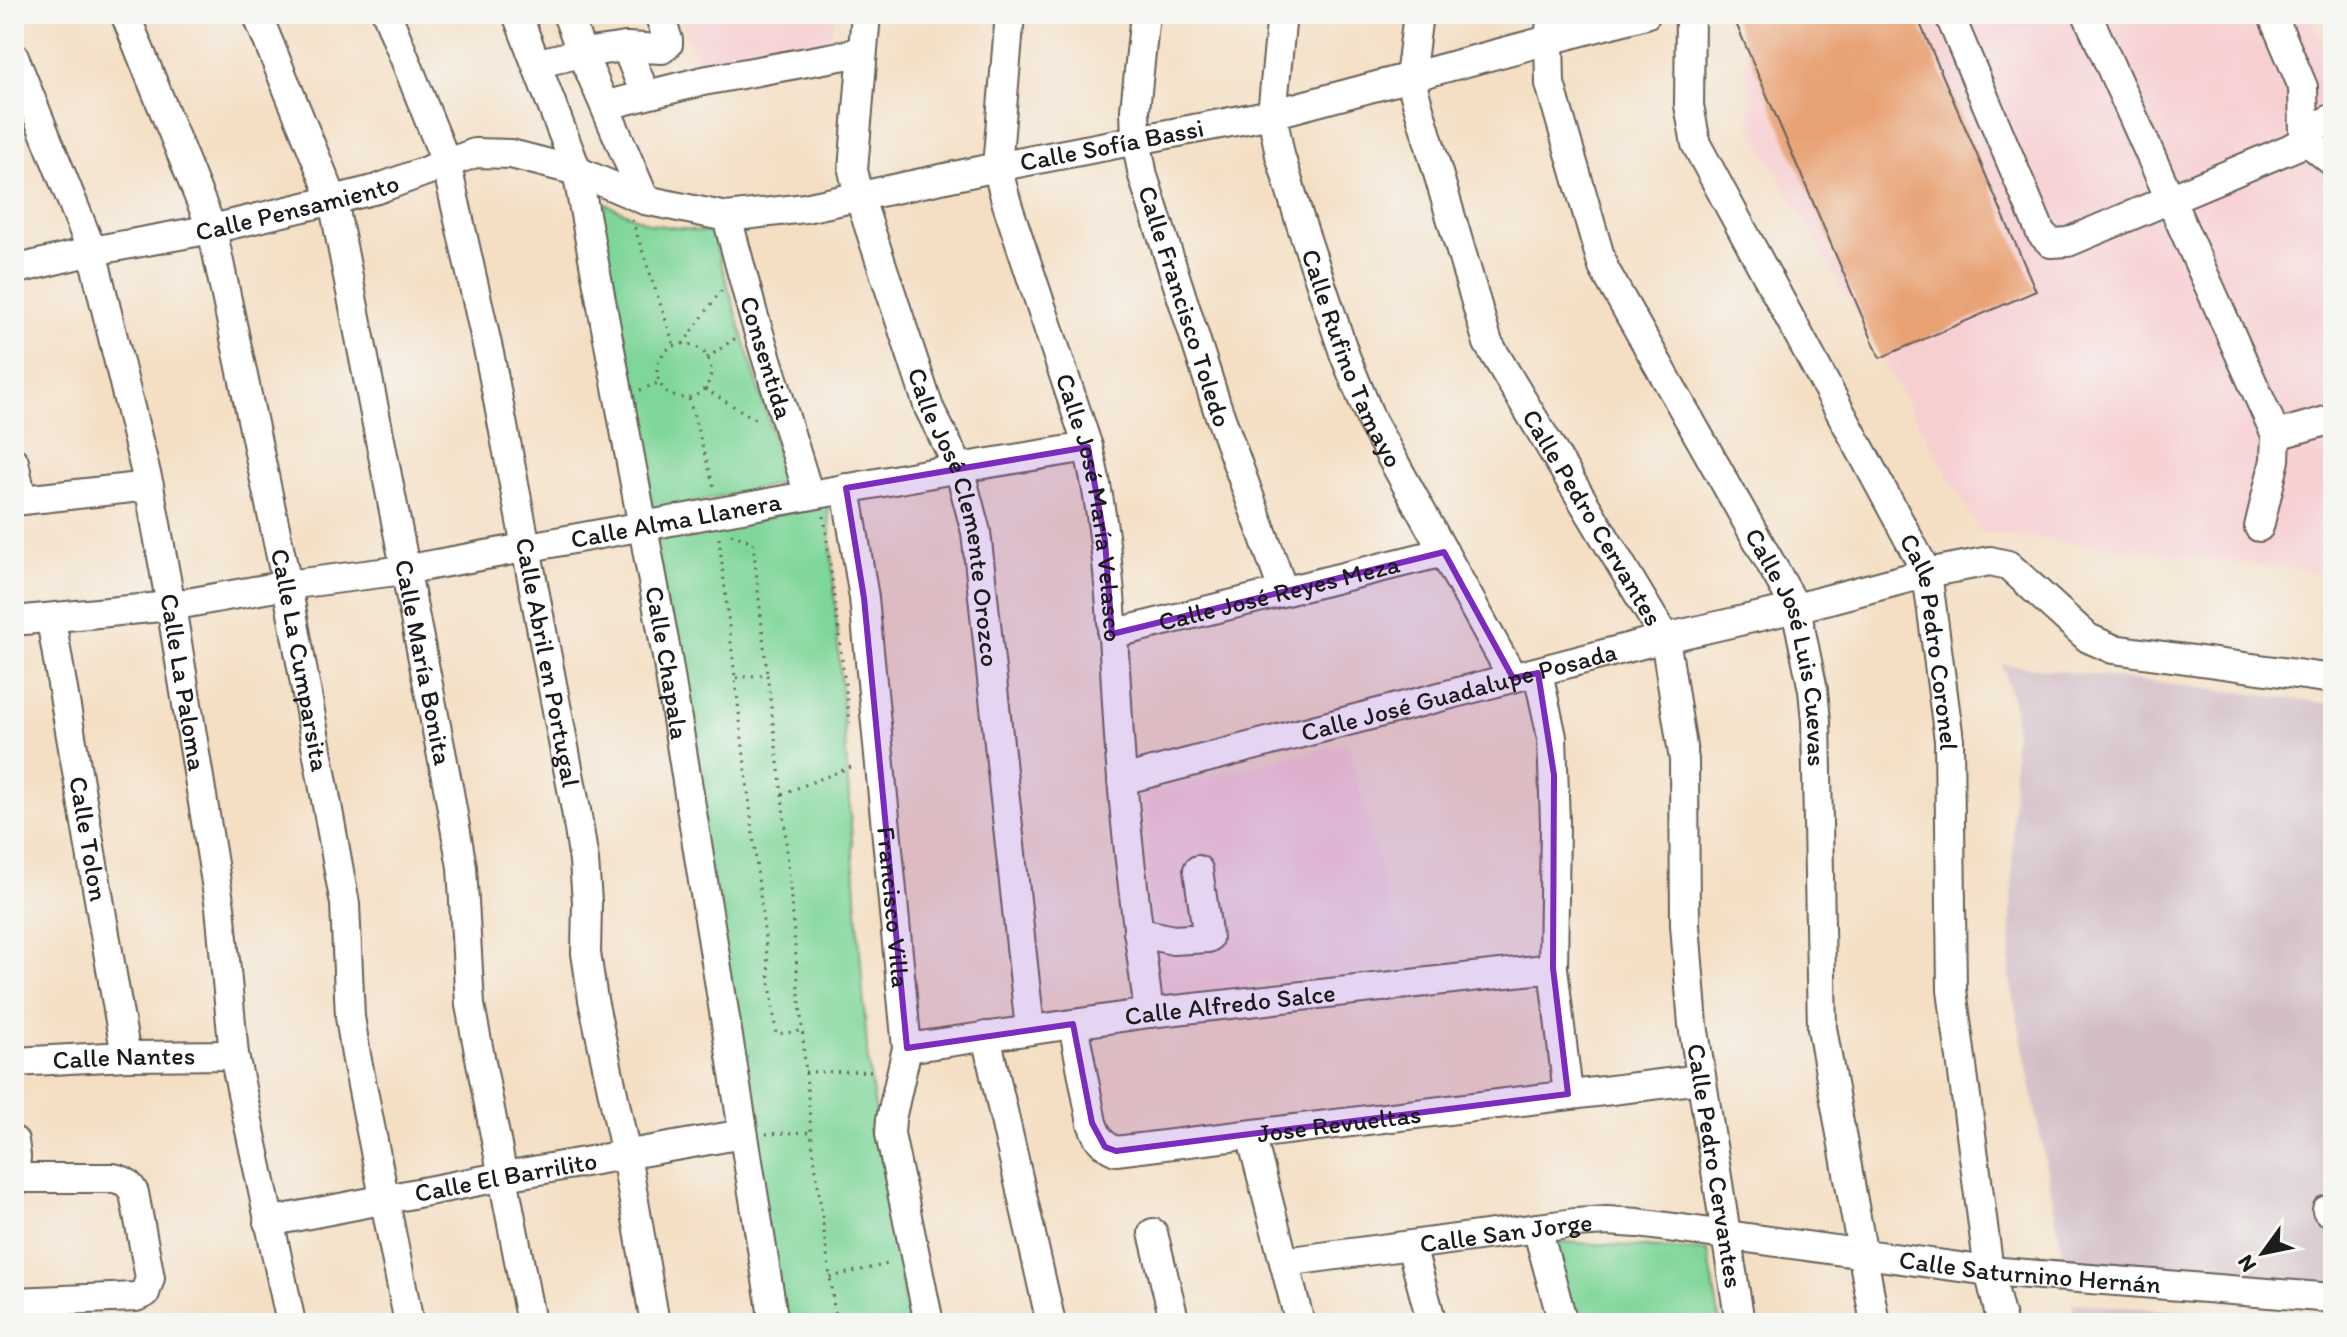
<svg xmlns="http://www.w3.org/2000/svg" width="2347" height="1337" font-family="Itim,sans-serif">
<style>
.built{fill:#f7cfd1}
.industrial{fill:#d2bdc6}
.green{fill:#7fd69a;stroke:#4e795b;stroke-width:2}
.building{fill:#e8a173}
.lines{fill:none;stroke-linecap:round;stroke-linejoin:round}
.minor-casing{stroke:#686057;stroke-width:32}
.path{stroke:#686057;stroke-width:3;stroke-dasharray:2 6;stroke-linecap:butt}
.minor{stroke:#fff;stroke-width:28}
.marked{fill:#7b2cbf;fill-opacity:0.2;stroke:#7b2cbf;stroke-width:6;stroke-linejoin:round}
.labels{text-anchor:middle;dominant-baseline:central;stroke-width:7;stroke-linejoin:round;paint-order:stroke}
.street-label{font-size:26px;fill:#1c1c1c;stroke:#f6f6f2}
</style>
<rect width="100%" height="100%" fill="#f6f6f2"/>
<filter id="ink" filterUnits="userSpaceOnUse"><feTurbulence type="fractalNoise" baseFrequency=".0125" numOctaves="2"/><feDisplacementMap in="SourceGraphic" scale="16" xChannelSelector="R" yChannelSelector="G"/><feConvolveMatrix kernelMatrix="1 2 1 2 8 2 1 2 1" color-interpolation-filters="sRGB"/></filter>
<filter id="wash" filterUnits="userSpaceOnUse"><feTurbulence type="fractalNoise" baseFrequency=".006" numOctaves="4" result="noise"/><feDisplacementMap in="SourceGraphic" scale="32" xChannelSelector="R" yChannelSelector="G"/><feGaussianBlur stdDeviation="1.8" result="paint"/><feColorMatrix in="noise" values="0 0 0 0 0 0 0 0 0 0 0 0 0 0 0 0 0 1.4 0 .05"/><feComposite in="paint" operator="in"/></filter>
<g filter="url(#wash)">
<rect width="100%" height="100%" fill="#f4dfc4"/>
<path class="built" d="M679 14H835L831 41 698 66Z
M1743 14H2310L2333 66V574L1980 532 1752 129Z
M1347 743 1405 965 1159 996 1142 793Z"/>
<path class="industrial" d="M2002 664 2333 704V1283L2065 1264 2010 979 2015 709Z
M2072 1303 2333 1323H2076Z"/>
<path class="green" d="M586 195 650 224 712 233 787 482 647 513Z
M828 504 868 1062 908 1323H776L652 542Z
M1548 1241 1708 1251 1720 1323H1570Z"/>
<g id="blocks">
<path class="building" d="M1732 14H1916L2036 291 1880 358Z"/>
</g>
</g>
<g filter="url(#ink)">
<use href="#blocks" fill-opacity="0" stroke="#686057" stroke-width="2"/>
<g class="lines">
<g class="minor-casing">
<g id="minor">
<path id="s1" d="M125 14 212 229 287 585 345 904 350 1017 356 1055 409 1323"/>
<path id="s2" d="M257 14 333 200 449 792 462 867 470 1005 531 1323"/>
<path id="s3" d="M387 14 446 162 490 358 576 810 584 861 587 902 586 953 593 1000 626 1155 655 1323"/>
<path id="s4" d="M517 14 577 171 667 657 774 1323"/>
<path id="s5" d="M866 14 853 170 859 196 929 408 959 468 976 532 1030 1029"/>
<path id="s6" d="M1010 14 997 167 1007 204 1088 447C1114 555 1113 668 1122 778 1128 857 1139 935 1149 1013"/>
<path id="s7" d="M1145 14 1135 110 1136 139 1143 176 1218 410 1283 590"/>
<path id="s8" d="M1282 14 1272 114 1280 155 1300 221 1345 356 1372 422 1513 678"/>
<path id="s9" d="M1418 14 1410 78 1488 343 1665 638 1684 760 1685 925 1693 1025 1740 1323"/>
<path id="s10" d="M1552 14 1549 38 1550 84 1603 267 1796 608 1813 690 1816 721 1822 1028 1875 1323"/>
<path id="s11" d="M1690 14 1689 105 1696 144 1927 573 1949 740 1952 990 1989 1271 2002 1323"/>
<path d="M1949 14 2041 233 2051 243 2068 242 2308 141"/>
<path d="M2087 14 2276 435 2275 460 2259 527"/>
<path d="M2272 14 2303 87 2304 133 2313 146 2333 162"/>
<path d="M626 47 645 94"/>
<path id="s12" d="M14 57 92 251 149 486 171 606 220 907 234 1055 291 1323"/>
<path d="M538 63 582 53 567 14"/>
<path d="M607 105 703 81 862 52"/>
<path d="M2304 133 2333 118"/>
<path d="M645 200 582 53 626 47 662 49 668 44V40L659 14"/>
<path id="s13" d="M727 217 753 314 809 495"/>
<path id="s14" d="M14 270 92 251 212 229 333 200 377 189 475 153 511 154 577 171 645 200 727 217 805 208 997 167 1272 114 1646 14"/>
<path d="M2276 435 2333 419"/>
<path d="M14 462 22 500"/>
<path id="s15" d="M846 488 864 598 907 1048 891 1119 890 1134 929 1323"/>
<path d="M14 501 149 486"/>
<path id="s16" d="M51 620 126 1056"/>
<path id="s17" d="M14 621 171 606 287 585 404 570 959 468 1088 447"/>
<path id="s18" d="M1112 634 1444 552"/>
<path d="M1538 673 1552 737 1555 823 1553 968 1568 1094"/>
<path id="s19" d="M1122 780 1665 638 1796 608 1927 573 1990 561 2008 565 2088 638 2113 649 2333 679"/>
<path d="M1138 932 1173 940 1208 938 1198 870"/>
<path id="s20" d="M1073 1024 1092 1123C1097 1137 1101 1145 1116 1151L1701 1079"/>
<path d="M986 1036 1051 1323"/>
<path id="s21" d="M907 1048 1149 1013 1553 968"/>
<path id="s22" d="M14 1062 126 1056 234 1055"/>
<path d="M1251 1135 1300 1323"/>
<path d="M14 1141 16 1156 14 1184"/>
<path d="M2327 1210 2333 1211"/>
<path id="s23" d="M268 1222 505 1176 743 1134"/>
<path d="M1537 1228 1563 1323"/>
<path d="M1153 1233 1175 1323"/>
<path d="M1411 1246 1432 1323"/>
<path id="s24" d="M1284 1262 1575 1223 1607 1221 1638 1223 1989 1271 2333 1298"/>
<path d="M14 1302 136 1297 145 1293 150 1278 134 1193C129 1183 124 1180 113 1178H16"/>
</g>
</g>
<path class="path" d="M632 220 674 345
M657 371a27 27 0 1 1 54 0a27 27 0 1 1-54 0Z
M683 344 723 288
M707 358 737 337
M705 389 760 422
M640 390 658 383
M689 399 714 487
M824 516 850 723
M731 534 753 542 767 674
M719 538 776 1034 801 1031
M736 678 767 674 782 794 811 1132 836 1323
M782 794 856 765
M805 1072 877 1071
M766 1134 811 1132
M830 1277 892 1263"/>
<use href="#minor" class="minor"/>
</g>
</g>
<path class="marked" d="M1088 447 1105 541 1112 634 1444 552 1513 678 1538 673 1554 775 1553 968 1568 1094 1116 1151 1105 1147 1092 1123 1073 1024 907 1048 864 598 846 488Z"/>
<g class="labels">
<g class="street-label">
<text stroke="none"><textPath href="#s14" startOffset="1130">Calle Sofía Bassi</textPath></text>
<text stroke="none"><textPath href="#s14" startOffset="290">Calle Pensamiento</textPath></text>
<text stroke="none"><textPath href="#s7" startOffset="300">Calle Francisco Toledo</textPath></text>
<text stroke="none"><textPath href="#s13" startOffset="146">Consentida</textPath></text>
<text stroke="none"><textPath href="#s8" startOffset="358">Calle Rufino Tamayo</textPath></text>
<text stroke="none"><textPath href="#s6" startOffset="508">Calle José María Velasco</textPath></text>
<text stroke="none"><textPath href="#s9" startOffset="544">Calle Pedro Cervantes</textPath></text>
<text stroke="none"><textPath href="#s5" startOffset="520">Calle José Clemente Orozco</textPath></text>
<text stroke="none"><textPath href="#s17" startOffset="670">Calle Alma Llanera</textPath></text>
<text stroke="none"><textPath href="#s18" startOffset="172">Calle José Reyes Meza</textPath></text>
<text stroke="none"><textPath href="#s11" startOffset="686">Calle Pedro Coronel</textPath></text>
<text stroke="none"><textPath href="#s10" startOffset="688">Calle José Luis Cuevas</textPath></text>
<text stroke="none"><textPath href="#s1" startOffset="672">Calle La Cumparsita</textPath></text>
<text stroke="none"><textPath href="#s2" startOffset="672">Calle María Bonita</textPath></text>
<text stroke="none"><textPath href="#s3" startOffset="670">Calle Abril en Portugal</textPath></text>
<text stroke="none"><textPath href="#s4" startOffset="668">Calle Chapala</textPath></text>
<text stroke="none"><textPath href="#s12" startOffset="650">Calle La Paloma</textPath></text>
<text stroke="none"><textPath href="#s19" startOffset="348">Calle José Guadalupe Posada</textPath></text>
<text stroke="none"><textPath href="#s16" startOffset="222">Calle Tolon</textPath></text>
<text stroke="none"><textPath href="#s15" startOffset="422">Francisco Villa</textPath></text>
<text stroke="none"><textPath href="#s21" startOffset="326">Calle Alfredo Salce</textPath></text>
<text stroke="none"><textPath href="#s22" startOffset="110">Calle Nantes</textPath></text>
<text stroke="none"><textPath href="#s20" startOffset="364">Jose Revueltas</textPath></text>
<text stroke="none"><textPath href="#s9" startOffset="1216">Calle Pedro Cervantes</textPath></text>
<text stroke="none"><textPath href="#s23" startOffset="242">Calle El Barrilito</textPath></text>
<text stroke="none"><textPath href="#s24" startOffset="224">Calle San Jorge</textPath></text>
<text stroke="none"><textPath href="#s24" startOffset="752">Calle Saturnino Hernán</textPath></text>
</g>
</g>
<rect width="2347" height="1337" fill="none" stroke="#f6f6f2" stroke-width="48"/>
<g transform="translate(2263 1253) rotate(237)" stroke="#f6f6f2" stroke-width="6" paint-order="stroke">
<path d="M0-6L14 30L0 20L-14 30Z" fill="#1c1c1c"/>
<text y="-12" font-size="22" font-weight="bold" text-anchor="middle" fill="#1c1c1c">N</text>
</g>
</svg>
